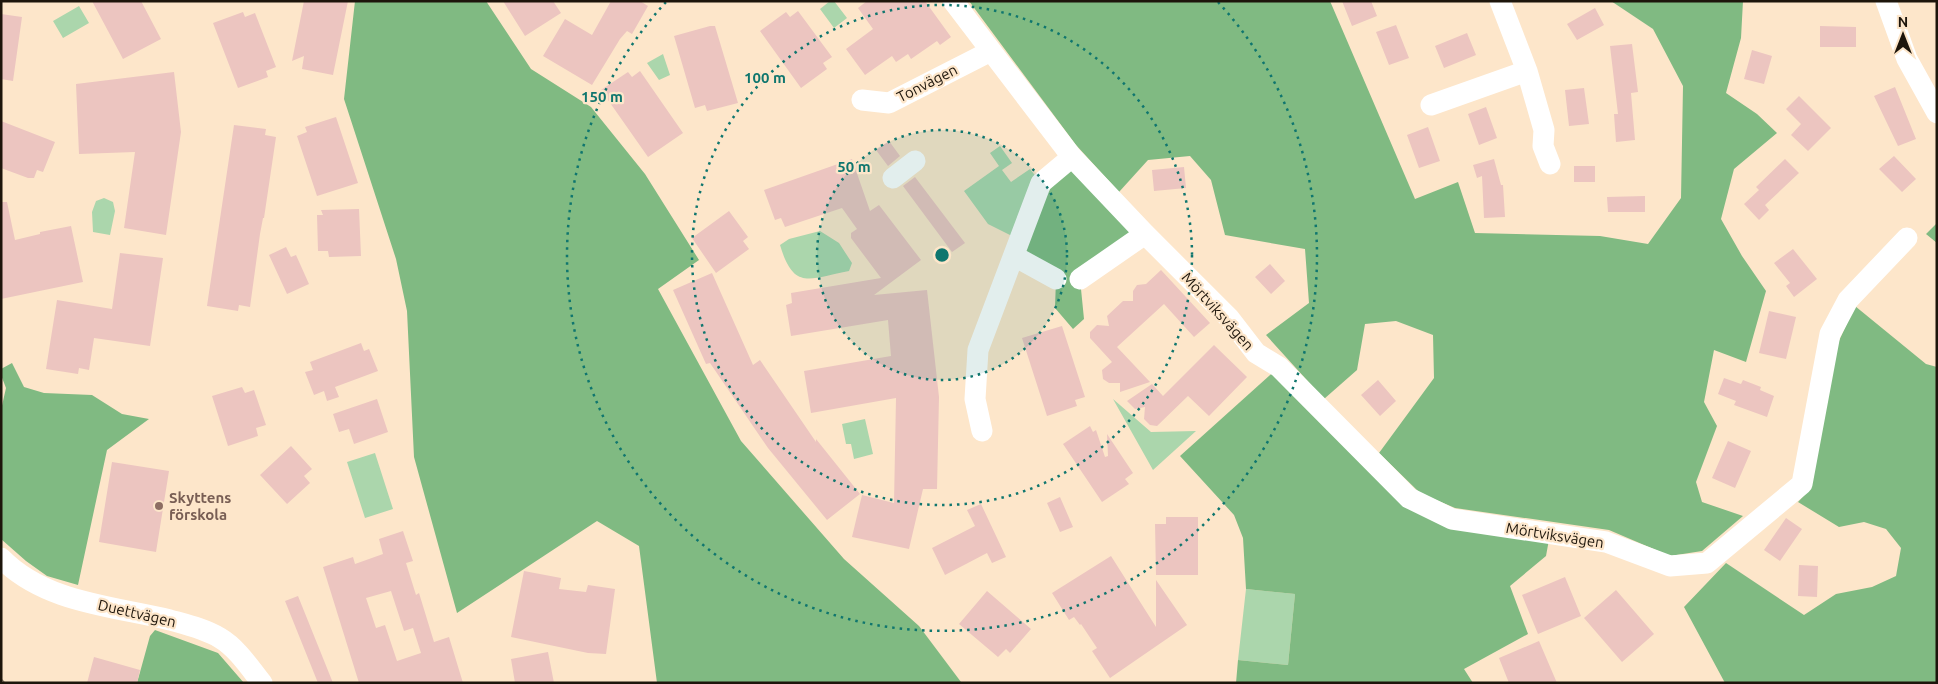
<svg xmlns="http://www.w3.org/2000/svg" width="1938" height="684" font-family="Ubuntu,sans-serif">
<style>
.green{fill:#abd6ac}
.forest{fill:#80ba82}
.building{fill:#ecc5c0;fill-rule:evenodd}
.lines{fill:none;stroke-linecap:round;stroke-linejoin:round}
.minor{stroke:#fff;stroke-width:21}
.rail-casing{stroke:#756756;stroke-width:5.5}
.rail{stroke:#fde6ca;stroke-width:4;stroke-dasharray:11;stroke-linecap:butt}
.ring{fill:none;stroke:#0f766e;stroke-width:2.5;stroke-dasharray:2.5 5}
.education-dot{fill:#8d6e63;stroke:#fde6ca;stroke-width:2}
.labels{text-anchor:middle;dominant-baseline:central;stroke-width:4.5;stroke-linejoin:round;paint-order:stroke}
.street-label{font-size:15px;fill:#1d150b;stroke:#fde6ca}
.education-label{font-size:15px;font-weight:bold;fill:#785e54;stroke:#fde6ca;text-anchor:start}
.centre{fill:#0f766e;stroke:#fde6ca;stroke-width:2.5}
.ring-label{font-size:15px;text-anchor:middle;font-weight:bold;fill:#0f766e;stroke:#fde6ca;stroke-width:4.5;stroke-linejoin:round;paint-order:stroke}
</style>
<rect width="100%" height="100%" fill="#fde6ca"/>
<path class="green" d="M830 1H834L847 18 834 28 820 9Z
M79 6 89 23 63 38 53 21Z
M663 54 670 75 659 80 647 63Z
M1000 146 1012 163 1002 170 1011 182 1030 169 1041 183 1020 240 988 224 964 191 999 166 990 153Z
M104 198 113 202 115 211 110 235 93 232 92 212 96 201Z
M820 231 839 243 852 263 849 271C810 278 794 292 780 245L789 239Z
M1113 399 1151 432 1196 431 1153 470Z
M865 419 873 454 854 459 851 444H846L842 424Z
M375 453 393 509 365 518 347 462Z
M1246 589 1295 594 1288 665 1238 660Z"/>
<path class="forest" d="M355 1H486L531 69 591 107 645 174 699 260 658 289 741 441 844 559 919 626 961 682 657 683 639 546 597 521 457 613 414 457 407 311 396 259 344 99Z
M969 1H1330L1415 199 1458 182 1475 233 1600 236 1648 244 1681 198 1683 86 1653 29 1611 1H1743L1741 38 1726 93 1757 114 1777 133 1734 169 1721 219 1742 256 1766 291 1746 362 1714 350 1704 402 1717 426 1696 482 1702 502 1743 516 1702 551 1670 556 1609 530 1455 508 1420 493 1379 453 1434 378 1433 335 1396 321 1365 324 1357 370 1324 399 1266 335 1309 303 1305 249 1225 235 1211 180 1190 156 1148 160 1119 192 1076 145Z
M1072 157 1145 234 1080 279 1084 319 1073 329 1055 308 1056 279 1014 256 1041 183Z
M1937 223V243L1926 234Z
M1855 306 1926 364 1937 367V683H1725L1684 607 1726 563 1804 615 1836 594 1872 587 1896 576 1901 548 1886 529 1864 522 1839 527 1798 502 1811 488 1838 343Z
M12 363 24 387 44 393 92 395 122 414 149 419 107 450 78 585 47 576 26 561 1 539V410L6 388 1 375V369Z
M1279 367 1409 498 1550 534 1546 556 1510 586 1528 634 1464 669 1473 683H1236L1238 660 1288 665 1295 594 1246 589 1243 538 1234 515 1180 456Z
M155 630 218 653 244 683H137L150 636Z"/>
<path class="building" d="M92 1H141L161 39 123 59Z
M304 1H348L333 75 302 69 304 56 292 61Z
M503 1H553L561 13 525 36Z
M611 1H640L648 6 632 34 627 31 620 39 592 85 543 56 565 19 592 35Z
M867 1H925L951 37 940 45 937 41 911 59 908 54 896 62 892 56 865 75 846 49 873 29 858 8Z
M1342 1H1371L1377 16 1352 26Z
M1595 8 1604 25 1577 40 1567 24Z
M798 11 832 57 823 63 827 69 801 88 760 31 786 12 790 17Z
M243 12 245 17 255 13 276 67 266 71 268 77 238 88 213 23Z
M1 14 22 17 13 81 1 79Z
M1396 25 1409 58 1389 65 1376 32Z
M710 26H715L738 103 707 111 705 105 695 108 674 36Z
M1820 26 1856 27V47H1820Z
M1467 33 1476 55 1444 68 1435 46Z
M1632 44 1638 92 1631 93 1635 140 1616 142 1614 114H1618L1610 46Z
M1752 50 1772 56 1764 84 1744 79Z
M640 71 683 133 648 157 601 90 628 72 632 77Z
M174 72 181 132 166 235 124 228 135 152 79 154 76 84Z
M1895 87 1916 139 1898 146 1874 96Z
M1584 88 1589 124 1569 126 1565 90Z
M1799 96 1831 128 1808 151 1791 135 1801 124 1786 109Z
M1486 107 1497 138 1479 145 1468 114Z
M336 117 358 183 317 196 297 136 307 132 305 127Z
M1 121 55 142 43 172 37 170 34 178H28L1 168Z
M234 125 266 129 265 135 276 137 264 218H263L260 234 250 307 239 305 238 311 207 306Z
M1428 127 1440 161 1419 168 1407 135Z
M889 141 900 156 888 166 876 150Z
M1894 156 1916 179 1902 192 1879 169Z
M852 159 870 211 879 205 921 260 874 295 927 290 939 397 937 489H923L909 549 852 537 862 495 894 503 896 398 811 413 804 371 891 356 888 320 791 336 786 305 792 303 791 293 881 278 851 238V233L857 229 842 208 785 227 781 218 775 220 764 190Z
M1494 159 1501 185H1503L1505 217 1484 218 1482 176 1477 178 1473 165Z
M1785 159 1799 173 1765 205 1769 210 1759 220 1744 204 1759 190 1756 187Z
M1574 166H1595V182H1574Z
M1184 167 1186 188 1154 191 1152 170Z
M915 177 965 243 952 252 903 186Z
M1645 196V212H1608L1607 197Z
M1 202H7L15 240 40 234V232L71 226 83 282 1 299Z
M359 209 361 256 329 257 328 251H318L317 215H323L321 210Z
M729 211 748 237 743 241 749 249 716 273 692 238Z
M286 247 291 257 296 255 309 284 287 294 269 255Z
M1793 249 1817 279 1794 297 1786 286 1790 283 1774 263Z
M120 253 163 258 150 346 94 338 89 370 79 368 78 374 46 369 57 300 112 309Z
M1270 264 1285 281 1271 294 1255 277Z
M1161 270 1210 323 1194 337 1164 304 1117 347 1150 382 1120 392V383H1109L1103 379 1102 370 1112 362 1090 338V332L1097 325 1109 326 1107 316 1123 301H1133V291L1137 285 1146 284Z
M712 273 753 365 760 360 816 442V439L860 494 827 520 768 448 710 363 706 364 673 290Z
M1769 311 1796 317 1786 359 1759 353Z
M1062 326 1085 397 1075 400 1077 406 1047 416 1022 338Z
M361 343 364 351 369 349 378 371 335 387 339 397 327 401 324 391 314 395 305 372 313 370 310 362Z
M1214 345 1247 377 1209 416 1188 396 1157 426 1150 425 1144 419 1145 407 1135 409 1127 401 1152 384 1163 396Z
M1724 378 1741 384 1743 380 1761 387 1760 390 1774 396 1767 417 1734 405 1736 401 1718 394Z
M1378 380 1396 401 1380 416 1361 395Z
M242 387 245 393 254 390 266 425 256 428 258 436 228 446 212 396Z
M377 399 388 432 354 444 349 429 339 432 333 414Z
M1090 426 1093 432 1096 430 1105 457 1108 456 1107 434 1133 473 1125 479 1129 484 1102 502 1063 444Z
M1728 441 1751 451 1735 488 1712 478Z
M291 446 312 469 304 476 310 483 287 504 260 475Z
M112 462 169 471 156 552 99 542Z
M1060 497 1073 527 1060 532 1047 503Z
M981 504 1006 557 992 563 987 553 945 575 932 548 975 526 967 510Z
M1166 517H1198V575H1156L1155 524H1166Z
M1786 518 1802 529 1780 561 1764 550Z
M403 531 413 561 406 563 416 595 419 593 434 642 449 637 463 683H359L323 567 353 557 355 564 383 554 379 539ZM391 591 404 631 413 628 421 653 397 661 385 625 376 628 366 598Z
M1111 556 1156 627V580L1187 625 1110 678 1092 651 1097 648 1081 624 1080 625 1074 617 1069 620 1052 593Z
M1799 565 1818 566 1817 597 1798 596Z
M524 571 561 578 559 589 586 592 588 585 615 589 606 654 588 653 511 637Z
M1565 577 1581 616 1538 634 1522 595Z
M1616 590 1654 634 1622 662 1584 618Z
M987 591 1031 629 1010 653 1006 649 998 657 959 624Z
M298 596 333 683H318L285 601Z
M1539 641 1557 683H1509L1499 658Z
M548 652 554 683H515L511 659Z
M94 657 140 670 137 683H87Z"/>
<g class="lines">
<path class="minor" d="M953 1 1072 157 1145 234 1229 318 1256 353 1279 367 1409 498 1452 519 1606 542 1670 566 1707 563 1802 484 1830 334 1848 300 1907 238
M1500 1 1527 71 1544 130 1543 146 1550 164
M1886 1 1907 59 1937 113
M862 100 889 103 991 51
M1431 105 1527 71
M893 178 915 161
M1014 256 1056 279
M1080 279 1145 234
M982 431 975 399 978 350 1041 183 1072 157
M1 558C45 603 113 606 170 620 188 625 205 629 220 638 237 648 250 668 262 683"/>
<g class="rail-casing">
<path id="rail" d="M1 682 2 683"/>
</g>
<use href="#rail" class="rail"/>
</g>
<circle cx="942" cy="255" r="125" fill="#0f766e" fill-opacity=".12"/>
<g class="ring">
<circle cx="942" cy="255" r="125"/>
<circle cx="942" cy="255" r="250"/>
<path d="M1218 2A375 375 0 1 1 666 2"/>
</g>
<circle class="education-dot" cx="159" cy="506" r="5"/>
<g class="labels">
<g class="street-label">
<text transform="translate(927 83) rotate(-27)">Tonvägen</text>
<text transform="translate(1218 311) rotate(48)">Mörtviksvägen</text>
<text transform="translate(1555 535) rotate(9)">Mörtviksvägen</text>
<text transform="translate(137 613) rotate(13)">Duettvägen</text>
</g>
<g class="education-label">
<text x="169" y="497">Skyttens<tspan x="169" dy="17">förskola</tspan></text>
</g>
</g>
<circle cx="942" cy="255" r="8" class="centre"/>
<g class="ring-label">
<text x="765" y="83">100 m</text>
<text x="602" y="102">150 m</text>
<text x="854" y="172">50 m</text>
</g>
<rect width="1938" height="684" fill="none" stroke="#1d150b" stroke-width="5"/>
<g transform="translate(1903 35)" stroke="#fde6ca" stroke-width="4" paint-order="stroke">
<path d="M0-4L9 19L0 12L-9 19Z" fill="#1d150b"/>
<text y="-8" font-size="14" font-weight="bold" text-anchor="middle" fill="#1d150b">N</text>
</g>
</svg>
